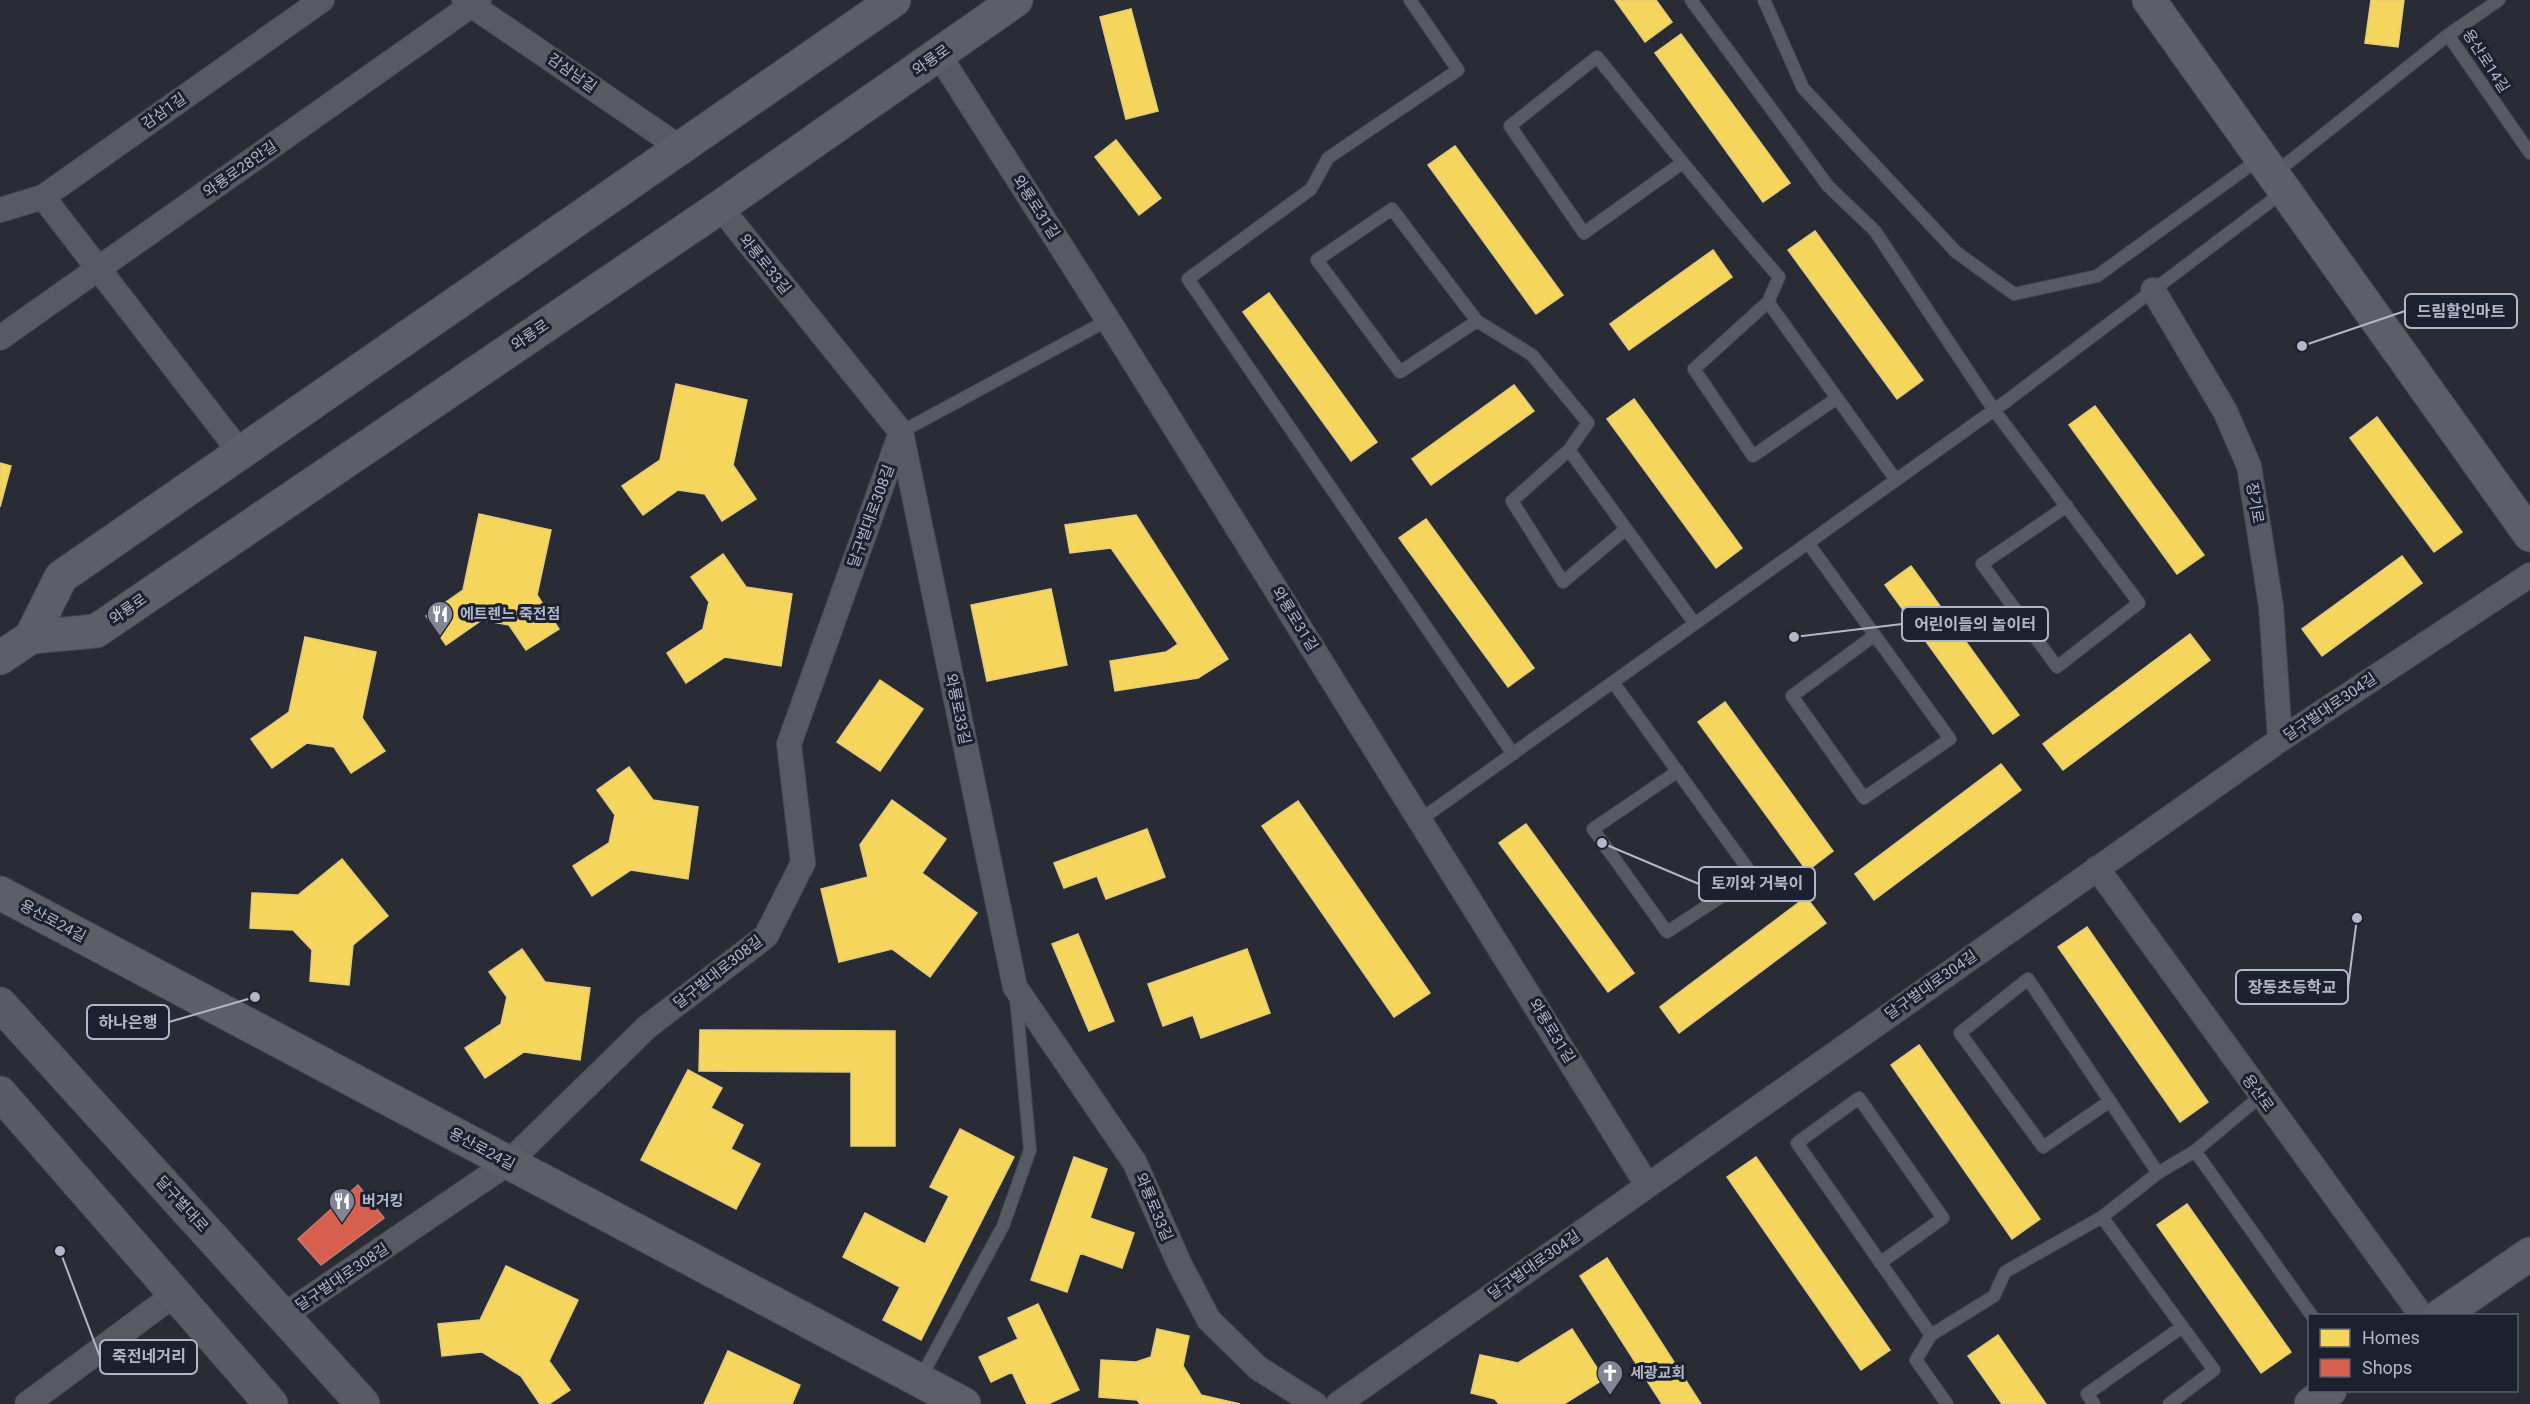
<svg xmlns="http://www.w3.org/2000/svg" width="2530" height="1404" font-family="Roboto,'Noto Sans KR',sans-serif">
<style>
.homes{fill:#f6d55c;stroke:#e2cc7c;stroke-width:1.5}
.shops{fill:#d6604d;stroke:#cb7a72;stroke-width:1.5}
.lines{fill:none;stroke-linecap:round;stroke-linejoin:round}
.lane-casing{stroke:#45474f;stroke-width:14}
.street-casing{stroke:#45474f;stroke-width:26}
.secondary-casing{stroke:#45474f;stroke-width:35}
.primary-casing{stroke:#464952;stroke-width:35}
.lane{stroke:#585a63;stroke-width:12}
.street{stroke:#585a63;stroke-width:24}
.secondary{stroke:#5c5f68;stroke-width:33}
.primary{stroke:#5a5c65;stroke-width:33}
.labels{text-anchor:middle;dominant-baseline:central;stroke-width:6;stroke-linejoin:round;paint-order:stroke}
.street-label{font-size:15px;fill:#b2b6c7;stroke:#1c2130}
.poi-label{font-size:15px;font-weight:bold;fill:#b2b6c7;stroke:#1c2130;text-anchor:start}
.leader{fill:none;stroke:#b2b6c7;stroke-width:2}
.callout-dot{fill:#b2b6c7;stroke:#1c2130;stroke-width:2}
.callout{fill:#1c2130;stroke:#b2b6c7;stroke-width:2}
.callout-label{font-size:16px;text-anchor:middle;font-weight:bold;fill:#b2b6c7}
</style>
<rect width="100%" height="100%" fill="#292c35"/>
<path class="homes" d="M1615 0H1656L1672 22 1645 42Z
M2371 0H2404L2398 47 2365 43Z
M1131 9 1158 111 1126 119 1100 17Z
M1681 34 1790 183 1763 202 1655 53Z
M1116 140 1161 198 1139 215 1095 157Z
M1455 146 1563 295 1536 314 1428 165Z
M1815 231 1923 380 1897 399 1788 250Z
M1713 250 1732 277 1629 350 1610 324Z
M1269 293 1377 442 1351 461 1243 312Z
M676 384 747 400 733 465 756 499 722 521 705 494 678 490 643 515 622 486 660 460Z
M1514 385 1534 411 1431 485 1412 459Z
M1634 399 1742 548 1716 568 1607 419Z
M2095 406 2204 555 2177 574 2069 425Z
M2377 417 2462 532 2434 552 2350 438Z
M0 463 11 466 0 507Z
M479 514 551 530 537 595 559 629 526 650 509 625 482 620 446 645 426 616 463 590Z
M1136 515 1228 659 1198 678 1115 691 1110 661 1166 652 1178 644 1111 548 1070 553 1065 525Z
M1426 519 1534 668 1508 687 1399 538Z
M723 554 746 587 792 594 781 666 725 657 686 683 667 653 703 629 709 602 691 577Z
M2402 556 2422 583 2322 656 2302 629Z
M1911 566 2019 715 1993 734 1885 585Z
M1051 589 1067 665 987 681 971 605Z
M2190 634 2210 660 2063 770 2043 744Z
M305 637 376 652 362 718 385 751 351 773 334 747 307 743 272 768 251 739 289 712Z
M880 680 923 709 880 771 837 742Z
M1725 702 1833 851 1807 871 1698 722Z
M2001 764 2021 790 1874 900 1855 874Z
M629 767 653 800 698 807 688 879 631 870 592 896 573 866 609 843 615 815 597 790Z
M892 800 946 839 922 873 977 913 930 977 892 949 839 962 821 889 868 877 860 845Z
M1298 801 1430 993 1394 1017 1262 826Z
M1526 824 1634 973 1608 992 1499 843Z
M1147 829 1165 877 1106 899 1097 876 1064 888 1054 863Z
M342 859 388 916 353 945 349 985 310 981 312 950 293 930 250 928 252 893 298 895Z
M1806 897 1826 923 1679 1033 1660 1007Z
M2087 927 2208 1102 2180 1122 2058 947Z
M1078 934 1114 1021 1089 1031 1052 944Z
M522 949 545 982 590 988 580 1060 524 1052 485 1078 465 1048 501 1024 507 997 489 972Z
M1247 949 1270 1013 1201 1038 1193 1015 1163 1026 1148 984Z
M700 1030 895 1031V1146H851V1072L699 1071Z
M1919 1045 2040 1219 2012 1239 1891 1065Z
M688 1070 722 1088 711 1108 743 1125 731 1149 760 1164 736 1209 641 1160Z
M960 1129 1014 1157 921 1340 883 1320 900 1287 843 1257 865 1213 925 1244 949 1196 930 1187Z
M1074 1157 1107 1169 1090 1218 1134 1233 1122 1268 1080 1253 1067 1292 1031 1280Z
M1756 1157 1890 1350 1861 1370 1727 1177Z
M2187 1204 2291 1352 2261 1373 2157 1225Z
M1607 1258 1701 1404H1662L1580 1276Z
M506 1266 578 1300 549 1361 570 1390 549 1404H540L521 1376 482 1352 442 1356 438 1324 480 1320Z
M1038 1304 1079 1390 1048 1404H1027L1012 1372 991 1382 979 1357 1018 1339 1008 1318Z
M1157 1329 1189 1336 1183 1366 1201 1395 1240 1404H1140L1137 1400 1099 1397 1101 1360 1136 1362 1151 1357Z
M1572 1329 1604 1379 1564 1404H1499L1495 1399 1471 1393 1480 1355 1518 1363Z
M1998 1335 2046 1404H2002L1968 1356Z
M728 1351 800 1385 792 1404H704Z"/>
<path class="shops" d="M358 1185 384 1218 321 1265 298 1239Z"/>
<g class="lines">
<g class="lane-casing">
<path id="lane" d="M1410 0 1458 70 1328 158 1311 189 1188 279 1513 754
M1691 0 1828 186 1875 231 1994 410 2139 603 2057 667 1982 564 2067 506
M1764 0 1803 88 1956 252 2014 294 2097 276 2259 159
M2448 35 2530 153
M1682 163 1584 233 1510 126 1597 57C1657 131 1716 205 1779 277L1768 302 1896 480
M2274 174 2448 35 2499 0
M1768 302 1694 369 1753 456 1837 398
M1477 321 1400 372 1317 260 1392 209 1477 321 1532 355 1588 423 1569 450
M901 432 1108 320
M1626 529 1563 582 1512 501 1569 450 1695 624
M1808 543 1950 739 1864 798 1792 696 1875 635
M1613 682 1753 876 1667 932 1593 829 1678 771
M1420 820 2008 400 2283 192
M2110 1101 2043 1147 1960 1033 2028 979 2158 1173
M2195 1151 2312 1316
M2102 1217 2214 1370 2169 1404
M1880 1263 1943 1218 1859 1098 1797 1143 1931 1335
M920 1379 1003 1226 1030 1150 1016 997
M1947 1404 1916 1360 1931 1335 1994 1296 2005 1272 2102 1217 2158 1173 2195 1151 2261 1096
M2094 1404 2087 1394 2182 1327"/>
</g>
<g class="street-casing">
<path id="street" d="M464 0 679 147
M939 55 1108 320 1647 1185
M43 197 239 451
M720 207 901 432 1015 987 1135 1163 1180 1265 1209 1320 1258 1368 1315 1404
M0 210 43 197 322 0
M2153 290 2225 411 2249 466 2271 606 2280 740
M0 338 479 0
M2097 868 2422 1316
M283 1316 508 1163 647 1027 766 936 803 863 789 744 901 432
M27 1404 175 1294
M1338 1404 2280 740 2530 575"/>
</g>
<g class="secondary-casing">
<path id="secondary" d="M2149 0 2530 535
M31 637 96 631 720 207 1016 0
M0 658 31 637 61 577 894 0
M0 893 964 1404
M2440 1316 2530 1254
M2311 1404 2330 1390"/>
</g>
<g class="primary-casing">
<path id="primary" d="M0 1004 363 1404
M0 1093 271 1404"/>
</g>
<use href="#lane" class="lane"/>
<use href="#street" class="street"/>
<use href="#secondary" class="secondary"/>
<use href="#primary" class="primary"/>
</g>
<defs>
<g id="restaurant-pin" transform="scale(1.35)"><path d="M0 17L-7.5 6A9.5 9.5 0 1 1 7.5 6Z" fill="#828694" stroke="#1c2130"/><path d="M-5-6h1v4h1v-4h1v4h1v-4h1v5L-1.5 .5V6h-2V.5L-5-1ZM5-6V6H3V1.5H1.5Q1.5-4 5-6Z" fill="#fff"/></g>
<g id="church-pin" transform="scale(1.35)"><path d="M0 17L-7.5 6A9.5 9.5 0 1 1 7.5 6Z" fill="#828694" stroke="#1c2130"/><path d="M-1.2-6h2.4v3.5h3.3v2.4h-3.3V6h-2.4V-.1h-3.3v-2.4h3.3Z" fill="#fff"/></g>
</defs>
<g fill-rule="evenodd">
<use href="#restaurant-pin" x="440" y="614"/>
<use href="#restaurant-pin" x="342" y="1201"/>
<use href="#church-pin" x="1610" y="1373"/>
</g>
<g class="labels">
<g class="street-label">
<text transform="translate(931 60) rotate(-35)">와룡로</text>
<text transform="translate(2486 61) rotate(57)">용산로14길</text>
<text transform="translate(572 73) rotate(35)">감삼남길</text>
<text transform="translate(164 111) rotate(-35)">감삼1길</text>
<text transform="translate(240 169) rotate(-35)">와룡로28안길</text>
<text transform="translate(1036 207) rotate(57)">와룡로31길</text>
<text transform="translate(765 264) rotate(51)">와룡로33길</text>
<text transform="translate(530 335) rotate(-34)">와룡로</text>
<text transform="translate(2255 503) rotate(81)">장기로</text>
<text transform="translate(871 516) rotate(-70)">달구벌대로308길</text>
<text transform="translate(128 609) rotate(-35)">와룡로</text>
<text transform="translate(1295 619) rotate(58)">와룡로31길</text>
<text transform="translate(2330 707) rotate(-34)">달구벌대로304길</text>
<text transform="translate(958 709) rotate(78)">와룡로33길</text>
<text transform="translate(53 921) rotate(28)">용산로24길</text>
<text transform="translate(718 972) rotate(-38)">달구벌대로308길</text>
<text transform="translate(1931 985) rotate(-35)">달구벌대로304길</text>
<text transform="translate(1552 1031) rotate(58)">와룡로31길</text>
<text transform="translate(2258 1093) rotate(54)">용산로</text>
<text transform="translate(482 1149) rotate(28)">용산로24길</text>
<text transform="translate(182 1204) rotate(48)">달구벌대로</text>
<text transform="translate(1154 1207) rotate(67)">와룡로33길</text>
<text transform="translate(1534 1265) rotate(-35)">달구벌대로304길</text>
<text transform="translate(342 1277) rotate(-34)">달구벌대로308길</text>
</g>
<g class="poi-label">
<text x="460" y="614">에트렌느 죽전점</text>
<text x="362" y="1201">버거킹</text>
<text x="1630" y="1373">세광교회</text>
</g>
</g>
<path class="leader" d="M2302 346L2405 311M1794 637L1902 624M1602 843L1699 884M2357 918L2348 987M255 997L169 1022M60 1251L100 1357"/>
<g class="callout-dot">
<circle cx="2302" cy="346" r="6"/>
<circle cx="1794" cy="637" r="6"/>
<circle cx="1602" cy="843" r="6"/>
<circle cx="2357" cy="918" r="6"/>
<circle cx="255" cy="997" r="6"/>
<circle cx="60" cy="1251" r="6"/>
</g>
<g class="callout">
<rect x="2405" y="294" width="112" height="34" rx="6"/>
<rect x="1902" y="607" width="146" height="34" rx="6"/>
<rect x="1699" y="867" width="116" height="34" rx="6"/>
<rect x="2236" y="970" width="112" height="34" rx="6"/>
<rect x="87" y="1005" width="82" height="34" rx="6"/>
<rect x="100" y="1340" width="97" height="34" rx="6"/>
</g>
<g class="callout-label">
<text x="2461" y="317">드림할인마트</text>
<text x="1975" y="630">어린이들의 놀이터</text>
<text x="1757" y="889">토끼와 거북이</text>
<text x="2292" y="993">장동초등학교</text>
<text x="128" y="1028">하나은행</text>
<text x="149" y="1362">죽전네거리</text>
</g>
<rect x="2308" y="1314" width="210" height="78" fill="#1c2130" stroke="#585d6c" stroke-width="1.5"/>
<rect x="2320" y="1329" width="30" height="18" fill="#f6d55c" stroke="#585d6c" stroke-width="1.5"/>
<text x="2362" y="1344" font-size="18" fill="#b2b6c7">Homes</text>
<rect x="2320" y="1359" width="30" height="18" fill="#d6604d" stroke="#585d6c" stroke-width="1.5"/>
<text x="2362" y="1374" font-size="18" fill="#b2b6c7">Shops</text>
</svg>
